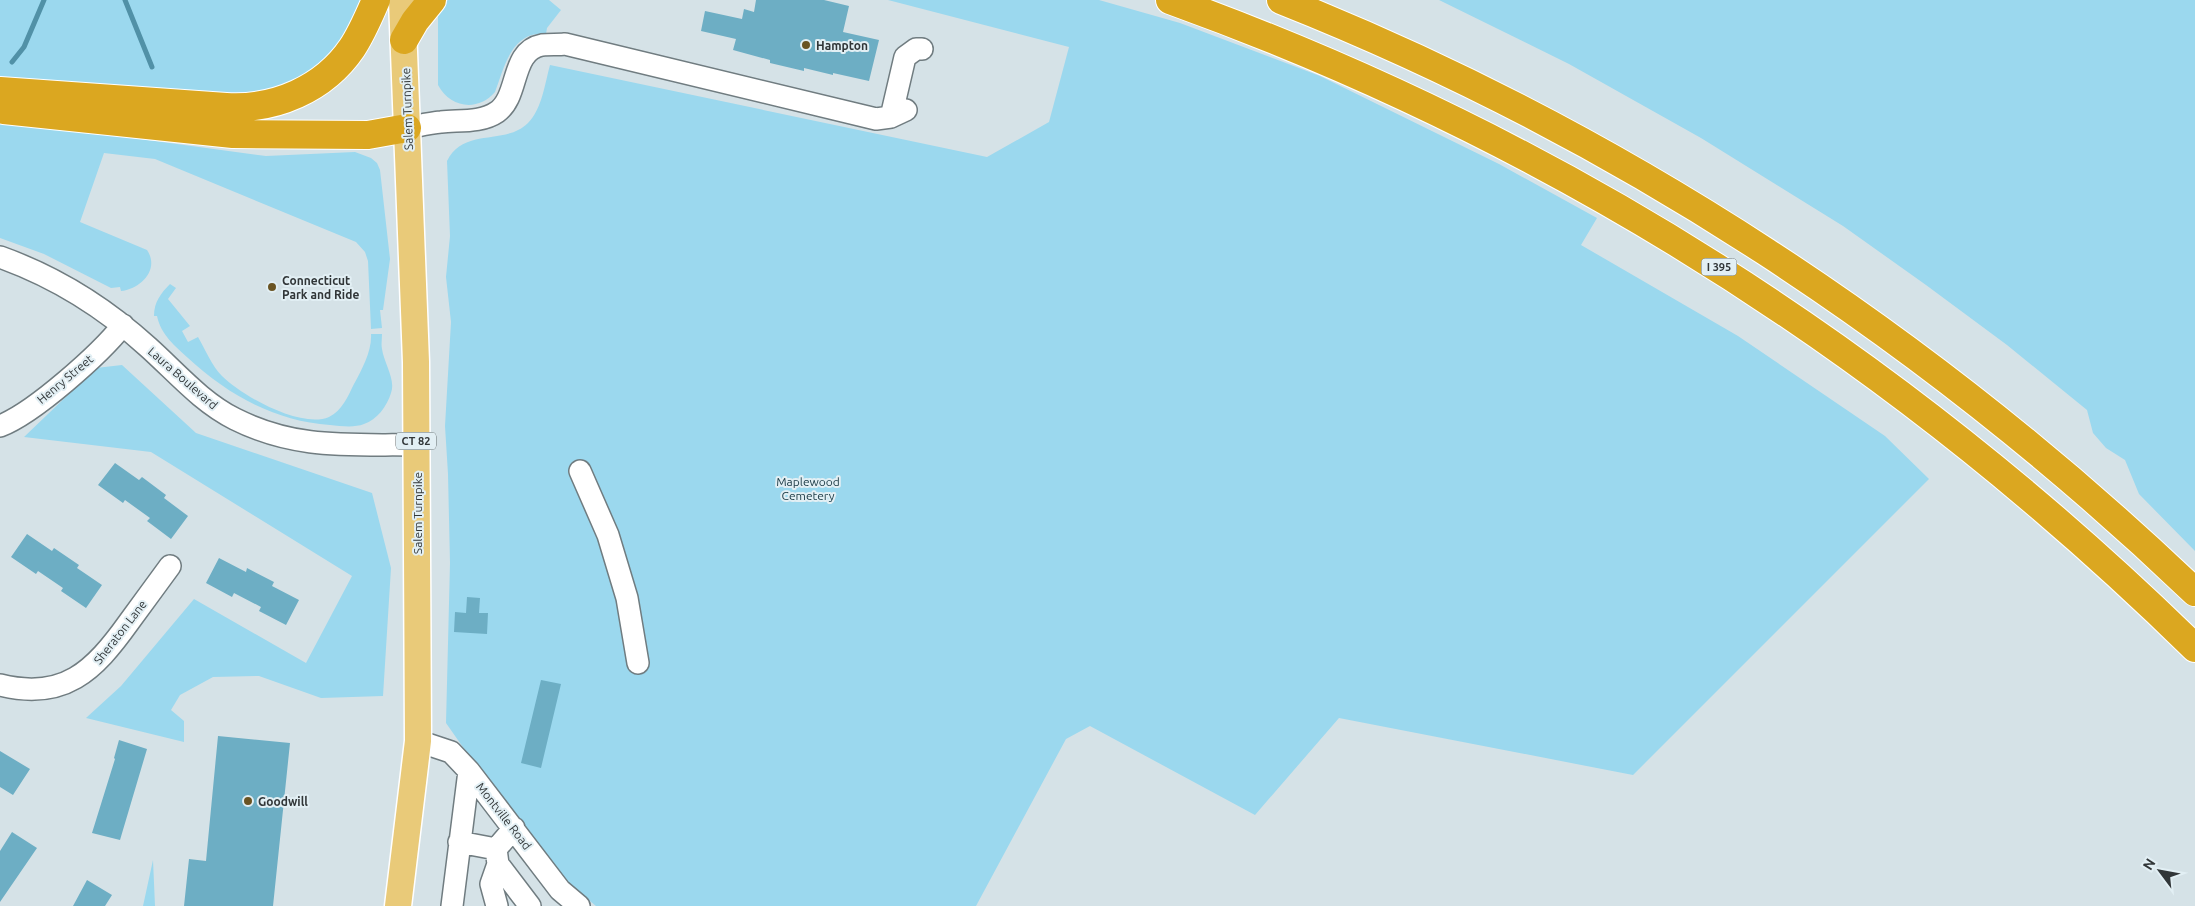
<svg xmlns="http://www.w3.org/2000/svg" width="2195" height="906" font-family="Ubuntu,sans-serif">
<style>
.green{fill:#9bd8ee}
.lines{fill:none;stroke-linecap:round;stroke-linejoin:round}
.stream{stroke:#5191a7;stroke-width:5}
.building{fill:#6daec4}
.minor-casing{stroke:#707c80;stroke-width:24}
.major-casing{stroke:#fff;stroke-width:29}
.highway-casing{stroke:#fff;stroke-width:30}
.minor{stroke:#fff;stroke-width:21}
.major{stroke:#e9ca79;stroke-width:26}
.highway{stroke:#dba720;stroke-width:28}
.poi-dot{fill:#6a5423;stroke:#e2eff4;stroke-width:2}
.labels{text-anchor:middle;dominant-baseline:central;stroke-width:4;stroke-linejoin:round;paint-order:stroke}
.shield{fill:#e2eff4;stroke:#666e70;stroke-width:1}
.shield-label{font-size:11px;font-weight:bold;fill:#313638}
.poi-label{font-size:12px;font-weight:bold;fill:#313638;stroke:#e2eff4;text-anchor:start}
.street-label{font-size:12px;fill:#313638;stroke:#e2eff4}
.park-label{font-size:12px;fill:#193843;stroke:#e2eff4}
</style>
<rect width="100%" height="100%" fill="#d5e2e7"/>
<path class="green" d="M0 0H361L358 13 328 61 291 85 236 98 0 78Z
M448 0H549L561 10 547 28 546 34C512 31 505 65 495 92 478 112 450 108 438 85V11Z
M888 0H1099L1180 23 1320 76 1499 164 1597 218 1581 245 1738 336 1885 436 1929 479 1633 775 1339 718 1255 815 1090 726 1066 739 976 906H596L554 871 502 803 446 723 450 563 448 474 445 426 451 322 446 277 450 236 447 161C464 127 505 146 528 123 542 109 545 83 550 65L987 157 1049 122 1069 47Z
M1439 0H2195V551L2139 494 2125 460 2106 448 2093 433 2087 410 2007 345 1926 285 1843 226 1701 138 1569 64Z
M0 120 266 156 355 152 371 158 377 163 380 170 390 259 383 310H380L382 328 371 329 368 261 365 252 356 242 155 159 104 153 80 222 147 250C160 269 141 289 121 291L120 287 111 288 44 254 0 238Z
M170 284 176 288 168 299 190 326 182 331 188 342 198 337C205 349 212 366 222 376 242 396 301 429 329 417 342 411 348 396 354 384 362 369 372 351 371 334H382C382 339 381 344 382 349 384 363 396 380 391 393 387 406 377 420 364 424 354 428 341 426 330 425 275 421 228 395 188 358 175 346 161 335 157 316H154C154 302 161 293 170 284Z
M122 365 196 433 372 493 391 568 383 696 321 698 259 676 213 677 180 695 171 710 184 721V742L86 718 121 686 194 599 306 663 352 576 151 452 24 437 96 368Z
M153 860 155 906H143Z"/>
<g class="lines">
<path class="stream" d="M125 0 152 67
M12 62 24 47 44 0"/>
</g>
<path class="building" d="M756 0H824L849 6 843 32 879 40 869 81 833 73V75L804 68V71L770 63V60L733 50 736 39 701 31 705 11 742 19 744 9 754 12Z
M115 463 139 480 142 477 166 495 164 498 188 516 171 539 147 521 150 518 125 500 123 503 98 485Z
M27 534 52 551 54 548 79 565 77 568 102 585 86 608 61 591 63 588 38 571 36 574 11 557Z
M219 558 246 572 247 568 274 582 272 586 299 600 286 625 259 611 261 607 234 593 232 597 206 583Z
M467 597 480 598 479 613H488L487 634 454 632 455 612 466 613Z
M541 680 561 684 541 768 521 763Z
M218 736 290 743 273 906H184L189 859 206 861Z
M119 740 147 749 120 840 92 833 115 759 114 758Z
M0 751 30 769 13 795 0 787Z
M12 832 37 848 0 902V851Z
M87 880 112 895 105 906H73Z"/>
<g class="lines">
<g class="minor-casing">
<path id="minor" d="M891 117 905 57 916 49H922
M407 128C418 126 429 123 441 122 459 120 481 123 497 112 520 96 510 51 542 45 550 44 558 45 565 44L876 119 891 117 906 110
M0 257C56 277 104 307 148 347 176 372 201 402 235 419 297 450 350 444 416 445
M0 426C34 413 100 354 123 325
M580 471 608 535 627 598 638 663
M0 685C64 701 94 671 129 622 143 603 156 585 170 566
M418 741 451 752 469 771 560 890 579 906
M514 828 496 849 498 864 530 906
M459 842 496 849
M452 906 469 771
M497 906 491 884 498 864"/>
</g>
<g class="major-casing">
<path id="major" d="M398 906 418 741 416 362 402 0"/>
</g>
<g class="highway-casing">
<path id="highway" d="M1170 0C1561 141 1899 358 2195 648
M1281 0C1621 135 1931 340 2195 592
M404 40 415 21 432 0
M0 91 226 107C275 110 324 89 352 48 362 33 369 16 376 0
M4 110 233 134 368 135 407 128"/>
</g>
<use href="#minor" class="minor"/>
<use href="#major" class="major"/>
<use href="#highway" class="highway"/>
</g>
<g class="poi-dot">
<circle cx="806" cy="45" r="5"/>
<circle cx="272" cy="287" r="5"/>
<circle cx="248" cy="801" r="5"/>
</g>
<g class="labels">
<g class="shield">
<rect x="1701.5" y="258.5" width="35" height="17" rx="4"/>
<rect x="396" y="432.5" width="40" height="17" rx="4"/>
</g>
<g class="shield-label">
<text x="1719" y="267">I 395</text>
<text x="416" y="441">CT 82</text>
</g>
<g class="poi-label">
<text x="816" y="45">Hampton</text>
<text x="282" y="280">Connecticut<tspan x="282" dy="14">Park and Ride</tspan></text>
<text x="258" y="801">Goodwill</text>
</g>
<g class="street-label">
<text transform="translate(407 109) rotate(-92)">Salem Turnpike</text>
<text transform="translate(183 378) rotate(41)">Laura Boulevard</text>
<text transform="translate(65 379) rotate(-40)">Henry Street</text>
<text transform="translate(417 513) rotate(-90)">Salem Turnpike</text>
<text transform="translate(120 632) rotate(-52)">Sheraton Lane</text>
<text transform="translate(504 816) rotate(52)">Montville Road</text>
</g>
<g class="park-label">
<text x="808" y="481">Maplewood<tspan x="808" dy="14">Cemetery</tspan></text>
</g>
</g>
<g transform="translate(2160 871) rotate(302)" stroke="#e2eff4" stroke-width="4" paint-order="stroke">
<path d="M0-4L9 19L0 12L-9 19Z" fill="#313638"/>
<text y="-8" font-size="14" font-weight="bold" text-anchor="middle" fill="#313638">N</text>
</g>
</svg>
